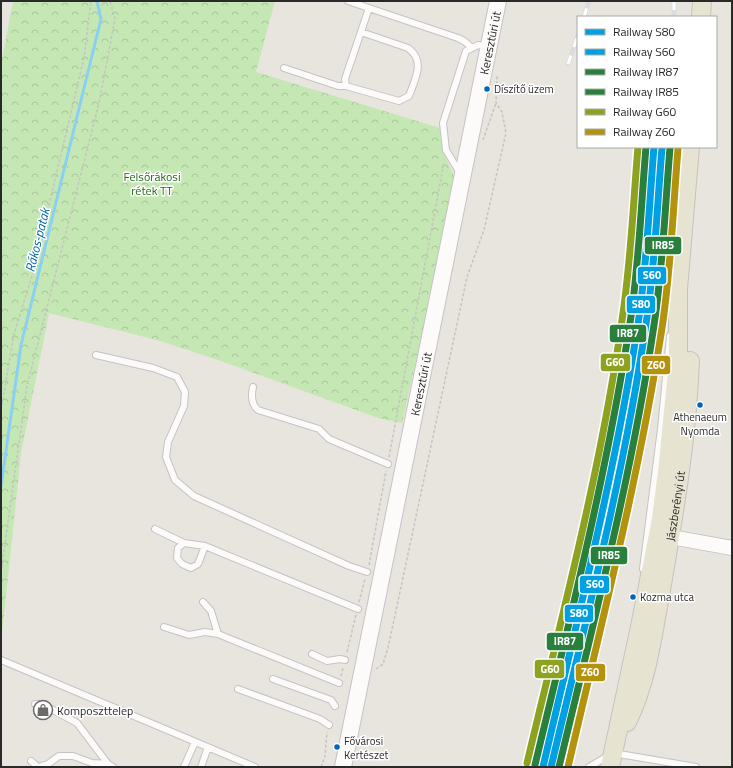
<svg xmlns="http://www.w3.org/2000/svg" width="733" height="768" font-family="'Titillium Web',sans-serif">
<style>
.park{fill:url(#park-crowns)}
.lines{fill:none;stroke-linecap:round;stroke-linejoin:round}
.stream{stroke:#8ad0f2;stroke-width:3}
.service-casing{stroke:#c5c3c4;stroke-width:8}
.tertiary-casing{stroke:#c5c3c4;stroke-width:16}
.secondary-casing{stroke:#c5c3c4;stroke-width:18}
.primary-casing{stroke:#c4c3c0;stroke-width:20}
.path{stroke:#c4c4c3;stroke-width:1.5;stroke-dasharray:3 2;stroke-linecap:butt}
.service{stroke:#fcfbfa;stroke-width:6}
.tertiary{stroke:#fcfbfa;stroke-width:14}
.secondary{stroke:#fcfbfa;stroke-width:16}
.primary{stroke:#e7e3d1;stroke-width:18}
.rail-casing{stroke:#dcdcde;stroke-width:4.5}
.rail{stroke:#fff;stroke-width:3;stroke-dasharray:9;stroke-linecap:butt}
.rail-1-casing{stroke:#fff;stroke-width:10}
.rail-2-casing{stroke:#fff;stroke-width:10}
.rail-3-casing{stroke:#fff;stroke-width:10}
.rail-4-casing{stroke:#fff;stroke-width:10}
.rail-5-casing{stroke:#fff;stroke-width:10}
.rail-6-casing{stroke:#fff;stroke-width:10}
.rail-1{stroke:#00a0e3;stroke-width:7}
.rail-2{stroke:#00a0e3;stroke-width:7}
.rail-3{stroke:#29803c;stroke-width:7}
.rail-4{stroke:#29803c;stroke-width:7}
.rail-5{stroke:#8ea222;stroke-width:7}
.rail-6{stroke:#b3930e;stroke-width:7}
.bus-dot{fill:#0065bd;stroke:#fff;stroke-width:1.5}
.labels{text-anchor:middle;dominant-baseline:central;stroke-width:3;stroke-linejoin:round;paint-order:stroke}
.bus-label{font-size:11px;fill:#292929;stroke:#fff;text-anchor:start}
.street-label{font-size:12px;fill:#292929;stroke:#fff}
.park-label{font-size:12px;fill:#206c13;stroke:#fff}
.poi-label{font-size:12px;fill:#292929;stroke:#fff;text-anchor:start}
.water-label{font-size:13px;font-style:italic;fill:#0162a5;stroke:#fff}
.line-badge{stroke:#fff;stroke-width:1.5}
.badge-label{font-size:11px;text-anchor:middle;font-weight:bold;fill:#fff}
</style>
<defs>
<pattern id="park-crowns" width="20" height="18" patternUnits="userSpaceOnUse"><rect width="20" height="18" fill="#c5e7b3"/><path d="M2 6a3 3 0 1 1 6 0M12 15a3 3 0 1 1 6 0" fill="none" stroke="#a9c69a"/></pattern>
</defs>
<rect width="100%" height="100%" fill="#e8e4de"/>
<path class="park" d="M13 1H275L256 72 440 128 444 153 456 181 402 423 378 418 221 361 157 340 49 313 21 453 1 643V65Z"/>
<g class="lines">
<path class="stream" d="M1 486 21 345 101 19 97 1"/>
<g class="service-casing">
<path id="service" d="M348 1 458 38 464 41 471 47
M284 68 338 86H346L399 101 409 96C415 79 426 61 408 48L361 32
M346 86 345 79 369 8
M460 173 446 150 443 123 466 51 478 45 489 47
M96 355 153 368 177 377 185 392 184 406 168 442 166 457 175 480 194 496 349 566 367 572
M253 387C251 396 251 404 258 410L319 429 329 439 388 464
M155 529 184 543 205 546 358 609
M184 543 178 548 177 558 182 564 191 568 198 564 205 546
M643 569 661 429 670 336
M203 602 211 611 218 634 339 683
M164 627 189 635 205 632 218 634
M312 654 327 661 340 659 345 660
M1 660 255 767
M273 679 331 700 335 706
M238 689 320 719 329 725
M35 704H42L77 723 108 764 113 767
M31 761 38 767 48 764 59 756H73L92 763 108 764
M184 767 195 742
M201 767 208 747
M589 767 613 753 696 767"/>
</g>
<g class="tertiary-casing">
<path id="tertiary" d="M660 535 732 548"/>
</g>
<g class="secondary-casing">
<g id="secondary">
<path id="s1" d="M343 767 498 1"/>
</g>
</g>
<g class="primary-casing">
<g id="primary">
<path d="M701 17 702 1"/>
<path id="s2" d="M627 722C648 679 652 637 661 590 674 514 687 439 690 361"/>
<path d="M610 767 641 622 661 519 667 472 678 362V289L690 147"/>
</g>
</g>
<path class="path" d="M483 140 496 103
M1 410 14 334 32 276 84 58 91 1
M389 457 444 162
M369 565 386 471
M1 572 27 386 99 103 115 19 110 1
M359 602 365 579
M347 652 356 615
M376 669 383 664 388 648 467 277 484 230 506 133 502 112 496 103 497 75
M341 676 343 668
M321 767 325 756 327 732"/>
<use href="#service" class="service"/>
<use href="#tertiary" class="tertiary"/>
<use href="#secondary" class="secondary"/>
<use href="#primary" class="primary"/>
<g class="rail-casing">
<path id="rail" d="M674 1V17
M584 17 589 1
M568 64 578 35
M563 767C595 622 629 477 649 330 657 269 660 208 666 147"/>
</g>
<use href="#rail" class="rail"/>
<g class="rail-1-casing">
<path id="rail-1" d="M543 767C577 620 615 473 638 324 647 265 649 206 654 147"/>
</g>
<g class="rail-2-casing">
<path id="rail-2" d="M551 767C586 620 624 474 646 324 655 266 657 207 662 148"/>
</g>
<g class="rail-3-casing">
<path id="rail-3" d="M535 765C570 619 607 472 630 323 639 265 641 206 646 147"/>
</g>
<g class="rail-4-casing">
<path id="rail-4" d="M559 767C594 620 632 474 654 325 663 266 665 207 670 148"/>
</g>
<g class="rail-5-casing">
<path id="rail-5" d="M527 763C562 616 601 469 622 320 631 262 633 205 638 147"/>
</g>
<g class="rail-6-casing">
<path id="rail-6" d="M568 767C602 621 639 476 662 328 671 269 673 209 678 149"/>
</g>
<use href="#rail-1" class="rail-1"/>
<use href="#rail-2" class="rail-2"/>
<use href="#rail-3" class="rail-3"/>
<use href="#rail-4" class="rail-4"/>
<use href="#rail-5" class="rail-5"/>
<use href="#rail-6" class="rail-6"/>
</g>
<defs>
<g id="shop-ring" transform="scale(1)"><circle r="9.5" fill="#fff" stroke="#6c6a68" stroke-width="1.5"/><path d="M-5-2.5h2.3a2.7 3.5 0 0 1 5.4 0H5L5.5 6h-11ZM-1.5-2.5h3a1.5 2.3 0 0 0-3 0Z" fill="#6c6a68"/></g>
</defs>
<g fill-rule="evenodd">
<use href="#shop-ring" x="43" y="710"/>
</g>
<g class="bus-dot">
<circle cx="487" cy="89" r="3.5"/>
<circle cx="700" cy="405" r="3.5"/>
<circle cx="633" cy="597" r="3.5"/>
<circle cx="337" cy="747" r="3.5"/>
</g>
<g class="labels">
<g class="bus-label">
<text x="494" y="89">Díszítő üzem</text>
<text x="700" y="417" text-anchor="middle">Athenaeum<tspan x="700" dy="14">Nyomda</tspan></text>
<text x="640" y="597">Kozma utca</text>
<text x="344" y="741">Fővárosi<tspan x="344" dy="14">Kertészet</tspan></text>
</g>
<g class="street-label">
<text stroke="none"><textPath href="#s1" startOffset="739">Keresztúri út</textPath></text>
<text stroke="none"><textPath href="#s1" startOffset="391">Keresztúri út</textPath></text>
<text stroke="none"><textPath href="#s2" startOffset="222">Jászberényi út</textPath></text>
</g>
<g class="park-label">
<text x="152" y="176">Felsőrákosi<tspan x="152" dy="14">rétek TT</tspan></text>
</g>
<g class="poi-label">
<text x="57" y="710">Komposzttelep</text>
</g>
<g class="water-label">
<text transform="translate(37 240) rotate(-76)">Rákos-patak</text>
</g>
</g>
<g class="line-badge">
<rect x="644" y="236" width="38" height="19" rx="4" fill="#29803c"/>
<rect x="637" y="266" width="30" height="19" rx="4" fill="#00a0e3"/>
<rect x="626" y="295" width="30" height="19" rx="4" fill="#00a0e3"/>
<rect x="609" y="324" width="38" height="19" rx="4" fill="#29803c"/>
<rect x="600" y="353" width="31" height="19" rx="4" fill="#8ea222"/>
<rect x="641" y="355" width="30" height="20" rx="4" fill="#b3930e"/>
<rect x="590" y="546" width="38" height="19" rx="4" fill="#29803c"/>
<rect x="579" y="575" width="31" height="19" rx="4" fill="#00a0e3"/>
<rect x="564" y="604" width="30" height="19" rx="4" fill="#00a0e3"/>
<rect x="546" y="632" width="38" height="19" rx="4" fill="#29803c"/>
<rect x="534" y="659" width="31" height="20" rx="4" fill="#8ea222"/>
<rect x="575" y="663" width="31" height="19" rx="4" fill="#b3930e"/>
</g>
<g class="badge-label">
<text x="663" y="249">IR85</text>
<text x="652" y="279">S60</text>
<text x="641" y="308">S80</text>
<text x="628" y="337">IR87</text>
<text x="615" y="366">G60</text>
<text x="656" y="369">Z60</text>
<text x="609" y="559">IR85</text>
<text x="595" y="588">S60</text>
<text x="579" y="617">S80</text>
<text x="565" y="645">IR87</text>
<text x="550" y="673">G60</text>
<text x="590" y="676">Z60</text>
</g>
<rect width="733" height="768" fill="none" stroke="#292929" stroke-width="4"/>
<rect x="577" y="16" width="140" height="132" fill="#ffffff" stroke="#a9a9a9"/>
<rect x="585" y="29" width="20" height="6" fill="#00a0e3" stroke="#a9a9a9"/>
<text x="613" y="36" font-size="12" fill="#292929">Railway S80</text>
<rect x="585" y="49" width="20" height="6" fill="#00a0e3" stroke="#a9a9a9"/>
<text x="613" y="56" font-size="12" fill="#292929">Railway S60</text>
<rect x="585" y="69" width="20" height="6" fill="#29803c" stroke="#a9a9a9"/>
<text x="613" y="76" font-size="12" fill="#292929">Railway IR87</text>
<rect x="585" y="89" width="20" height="6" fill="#29803c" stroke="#a9a9a9"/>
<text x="613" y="96" font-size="12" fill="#292929">Railway IR85</text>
<rect x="585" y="109" width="20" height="6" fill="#8ea222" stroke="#a9a9a9"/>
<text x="613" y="116" font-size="12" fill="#292929">Railway G60</text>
<rect x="585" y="129" width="20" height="6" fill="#b3930e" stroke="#a9a9a9"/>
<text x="613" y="136" font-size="12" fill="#292929">Railway Z60</text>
</svg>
